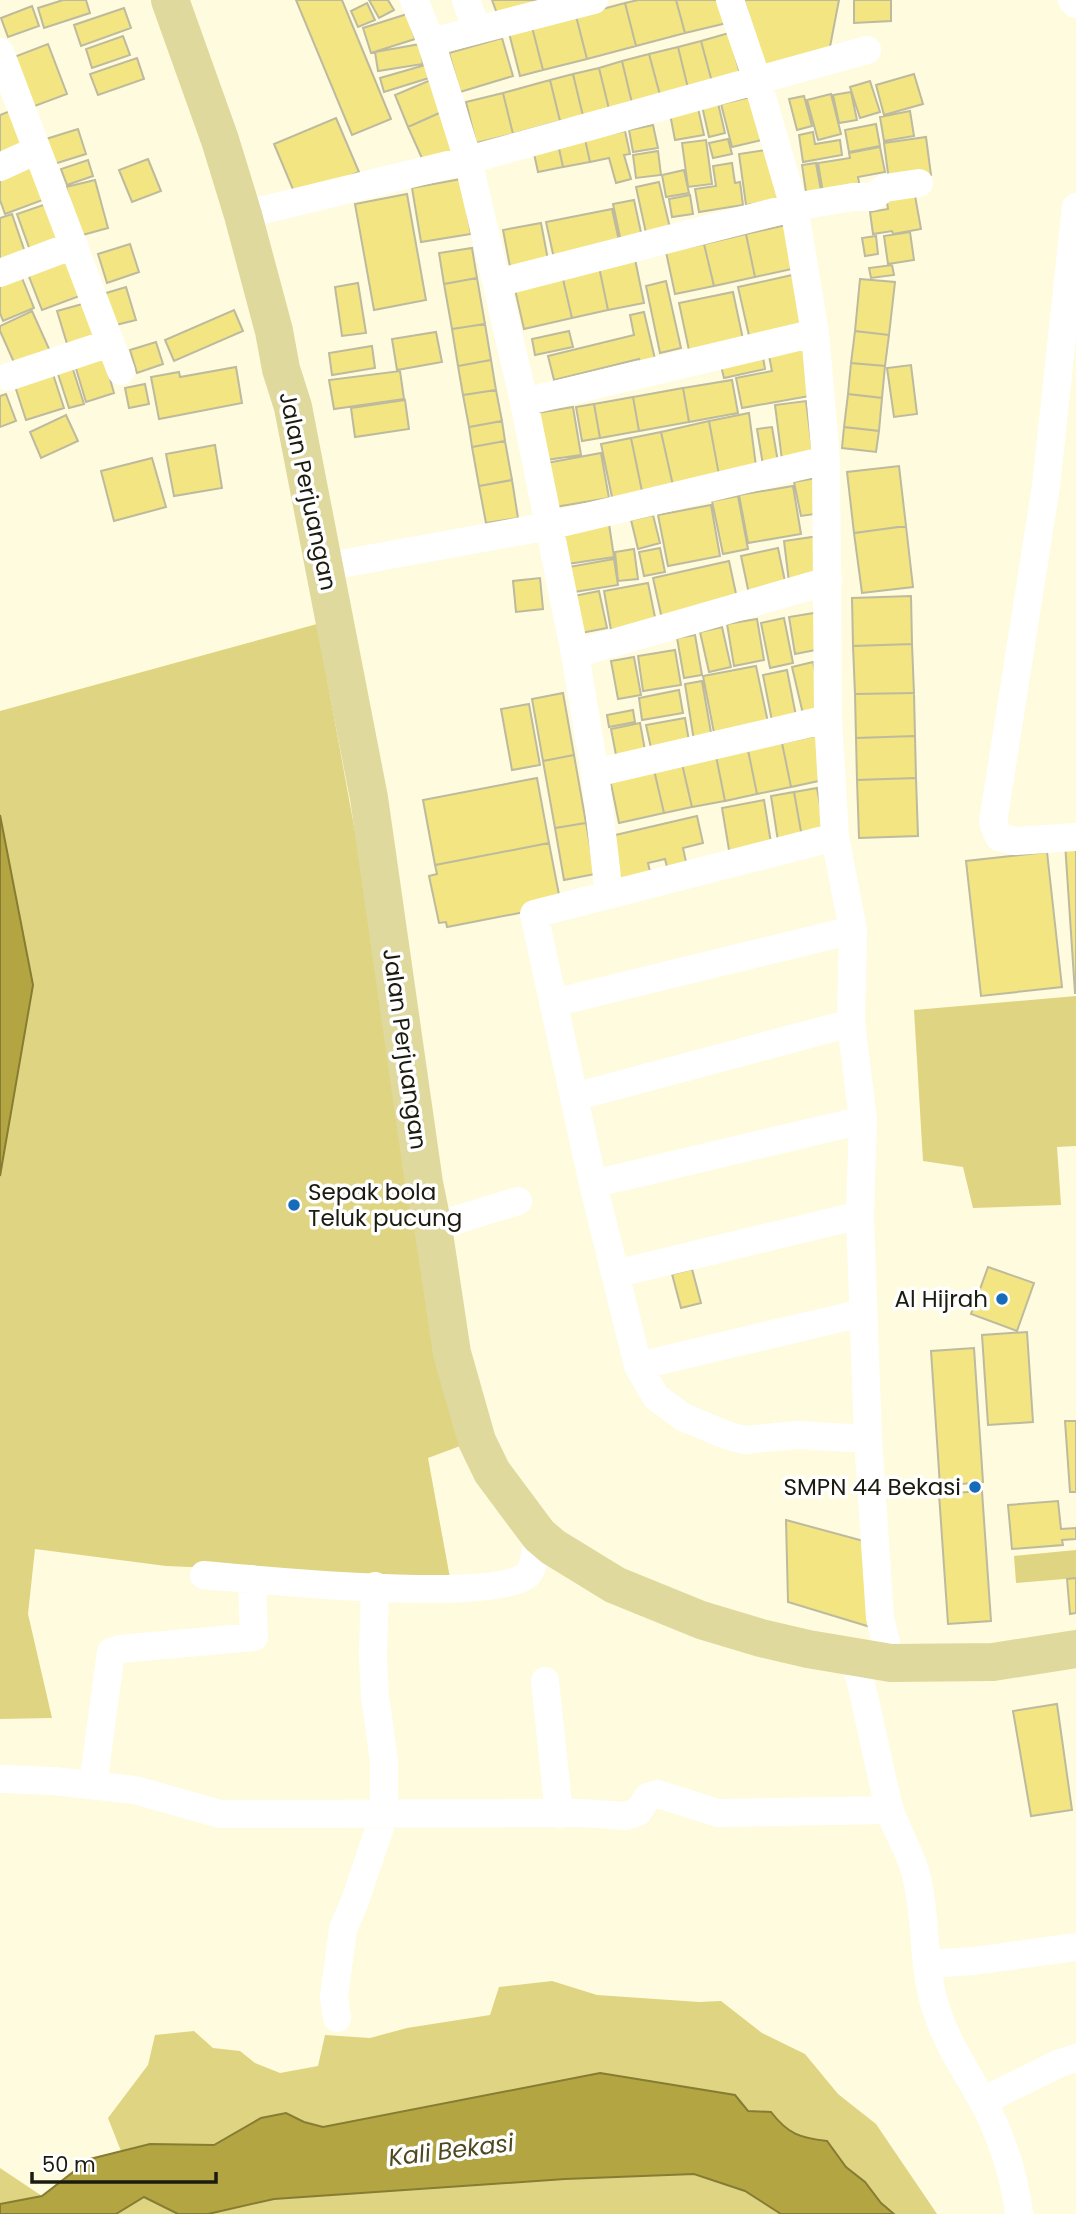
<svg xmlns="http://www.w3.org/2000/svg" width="1076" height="2214" font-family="Poppins,sans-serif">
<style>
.green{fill:#dfd481}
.water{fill:#b3a642;stroke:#867c33;stroke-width:2}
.building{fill:#f2e582;stroke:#bdba9e;stroke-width:2}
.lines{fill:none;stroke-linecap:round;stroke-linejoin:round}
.minor{stroke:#fff;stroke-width:28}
.primary{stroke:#e0d99e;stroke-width:38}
.poi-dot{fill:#176cba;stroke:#fff;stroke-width:2.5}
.labels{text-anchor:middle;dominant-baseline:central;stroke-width:7;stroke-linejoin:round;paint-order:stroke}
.street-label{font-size:23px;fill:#1c1b10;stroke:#fff}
.poi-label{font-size:23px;fill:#1c1b10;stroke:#fff;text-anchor:end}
.water-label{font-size:24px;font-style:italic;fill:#4e4920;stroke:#fff}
</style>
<rect width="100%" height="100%" fill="#fffbde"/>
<path class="green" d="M317 624 383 985 471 1442 428 1458 450 1578 166 1566 35 1549 28 1614 52 1718 0 1719V1176L33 985 0 815V711Z
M1076 996V1146L1057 1147 1061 1205 973 1208 963 1167 923 1161 914 1010Z
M1076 1550V1578L1016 1583 1014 1556Z
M552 1981 597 1995 699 2002 721 2001 762 2033 805 2054 838 2094 876 2124 937 2214H894L881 2203 865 2182 846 2167 827 2141C800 2138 788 2134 771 2112H748L600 2073 323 2127 304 2122 286 2113 261 2118 214 2145 150 2144 121 2151 108 2118 148 2065 155 2035 194 2031 213 2048 240 2051 255 2063 280 2073 318 2066 325 2035 370 2038 407 2028 490 2015 499 1987Z
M0 2168 42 2196 0 2204Z
M694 2174 745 2191 781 2214H208L274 2199 565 2179Z
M144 2197 178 2214H116Z"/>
<path class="water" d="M0 815 33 985 0 1176Z
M600 2073 735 2095 748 2111 771 2112C788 2134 800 2138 827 2141L846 2167 865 2182 881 2203 894 2214H781L745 2191 694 2174 565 2179 274 2199 208 2214H178L144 2197 116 2214H0V2204L42 2196 90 2159 150 2144 214 2145 261 2118 286 2113 304 2122 323 2127Z"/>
<path class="building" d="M63 0H86L90 13 44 28 38 8Z
M296 0H342L391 119 352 135Z
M369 0H388L394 10 379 18Z
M492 0H550L499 19Z
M638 0H676L685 33 636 46 625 3Z
M676 0H721L727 23 685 33Z
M744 0H839L829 52 765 71Z
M854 0H891V21L854 23Z
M367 3 375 20 358 27 351 11Z
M625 3 636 46 587 59 576 16Z
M32 6 39 26 8 37 1 18Z
M124 8 131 28 81 46 74 25Z
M407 14 415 39 371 53 363 28Z
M576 16 587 59 543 70 532 27Z
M532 27 543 70 520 76 509 33Z
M729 33 740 74 712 82 701 41Z
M123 36 130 55 92 68 86 49Z
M502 38 513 76 460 92 449 53Z
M701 41 712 82 688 88 678 47Z
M48 44 67 94 32 107 14 57Z
M420 44 423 64 378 71 375 52Z
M678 47 688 88 660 95 649 54Z
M649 54 660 95 632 103 622 61Z
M137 58 144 79 98 95 90 74Z
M622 61 632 103 609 109 599 68Z
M425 65 429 78 384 92 380 78Z
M599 68 609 109 583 116 573 74Z
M573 74 583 116 560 121 550 80Z
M914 74 923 104 884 115 876 85Z
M433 79 446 110 408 127 395 95Z
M550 80 560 121 513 134 503 93Z
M870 81 880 112 860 118 850 87Z
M851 92 857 120 839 123 833 95Z
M503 93 513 134 476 143 466 102Z
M831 94 841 134 818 140 807 100Z
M759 95 770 138 732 147 721 104Z
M804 96 812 126 797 130 789 99Z
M718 103 725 133 709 137 702 106Z
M698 108 704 135 675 140 670 114Z
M15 109 27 143 0 153V115Z
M446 110 463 149 425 165 408 127Z
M910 111 914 136 884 141 880 117Z
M336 118 359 172 297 199 274 144Z
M876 124 880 146 849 152 845 130Z
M653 125 658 148 633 152 629 130Z
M78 129 86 154 54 164 46 139Z
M625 131 630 154 624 155 631 179 616 183 609 158 590 162 585 139Z
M813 132 815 144 840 140 842 155 803 162 799 135Z
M926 137 931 175 889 181 884 143Z
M585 139 590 162 563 167 558 144Z
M728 139 732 154 713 158 709 143Z
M706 140 712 184 688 187 682 143Z
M558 144 563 167 538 172 533 149Z
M880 147 885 172 858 177 860 188 823 193 818 163 850 158 849 153Z
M773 149 780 200 746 205 739 154Z
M658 151 661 175 636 178 633 155Z
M148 159 161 191 132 202 119 170Z
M88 160 93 176 67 185 61 169Z
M732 163 735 183 740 182 743 205 699 212 695 189 716 186 713 166Z
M816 163 822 196 807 199 802 165Z
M35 164 48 198 5 214 0 200V177Z
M684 170 689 193 666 197 662 175Z
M461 179 471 234 421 242 412 188Z
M95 180 108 228 79 236 66 187Z
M659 182 670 228 646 233 636 187Z
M914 190 921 229 893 234 892 231 873 234 870 212 888 209 886 195Z
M407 194 426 300 374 310 355 204Z
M690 195 693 214 672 217 669 199Z
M634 200 642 237 621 242 613 204Z
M49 203 62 243 31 253 17 214Z
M612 209 621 250 555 263 546 222Z
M12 214 27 258 0 268V218Z
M541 223 549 265 511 272 503 230Z
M791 224 801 267 755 277 746 234Z
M910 232 914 260 888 264 884 236Z
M746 234 755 277 714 286 704 244Z
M876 236 878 254 865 256 862 238Z
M130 244 139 272 107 283 98 254Z
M704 244 714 286 675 294 666 252Z
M472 248 477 278 444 284 439 253Z
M71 257 85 294 42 310 28 274Z
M635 259 644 303 608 310 599 267Z
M892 265 894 275 871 278 869 268Z
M599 267 608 310 572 318 562 275Z
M20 273 34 308 3 321 0 313V281Z
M801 273 813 326 750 340 738 287Z
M562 275 572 318 524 329 514 285Z
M477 278 485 324 452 329 444 284Z
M860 279 895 282 889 335 855 331Z
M666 281 681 348 660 353 646 286Z
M358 283 366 333 342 336 335 287Z
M126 287 136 320 112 326 103 294Z
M733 292 744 344 690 355 679 303Z
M86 303 96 339 68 347 57 311Z
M234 310 243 331 174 361 165 340Z
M32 311 50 351 16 367 0 331V326Z
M644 312 655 359 640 362 639 359 554 380 548 356 634 335 630 315Z
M485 324 491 360 458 366 452 329Z
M569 331 573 347 535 355 532 339Z
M855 331 889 335 885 366 851 363Z
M436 332 442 362 397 370 392 339Z
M156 342 163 364 137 373 130 350Z
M803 344 815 395 742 408 736 378 772 371 768 351Z
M372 346 375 368 332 375 329 353Z
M103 354 114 393 86 402 74 362Z
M763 357 765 369 724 378 721 366Z
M491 360 496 390 463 395 458 366Z
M71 363 84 404 69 408 56 368Z
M851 363 885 366 882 398 848 394Z
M911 365 917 414 894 417 887 368Z
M236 367 242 403 159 419 151 377 179 372 180 377Z
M51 368 64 408 26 420 13 380Z
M400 371 404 399 334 409 329 380Z
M732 380 738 413 689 422 683 388Z
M145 384 149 404 129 408 125 388Z
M683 388 689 422 639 431 633 397Z
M496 390 502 421 469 427 463 395Z
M6 394 16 421 0 427V396Z
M848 394 882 398 879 431 844 427Z
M633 397 639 431 600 438 594 404Z
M405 400 409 429 355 437 351 408Z
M806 401 813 456 782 460 775 405Z
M594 404 600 438 582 441 576 407Z
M573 407 581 455 539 461 531 414Z
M749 413 756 466 719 475 709 421Z
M66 415 78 441 41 458 30 432Z
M502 421 505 441 472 447 469 427Z
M709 421 719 475 674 490 661 432Z
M772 427 778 462 763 465 757 429Z
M844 427 879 431 876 452 842 448Z
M661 432 674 490 643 496 631 438Z
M631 438 643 496 613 502 601 444Z
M505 441 512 480 479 486 472 447Z
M215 445 222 488 174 496 166 454Z
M601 453 609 498 549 508 541 464Z
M152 458 166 507 114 521 101 471Z
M899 466 906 526 854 533 847 472Z
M816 478 822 513 801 516 794 482Z
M512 480 518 518 486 523 479 486Z
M793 486 801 534 748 543 739 495Z
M738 496 748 549 723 554 712 501Z
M711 505 720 556 668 566 658 515Z
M653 515 660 543 638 549 631 520Z
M609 524 614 557 561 565 556 532Z
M906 526 913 587 862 593 854 533Z
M819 536 824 577 789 582 784 541Z
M660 548 665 572 644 576 639 552Z
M778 548 786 586 749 594 741 556Z
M634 549 638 579 618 581 615 552Z
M614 559 618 585 574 592 569 567Z
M729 561 738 603 662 619 653 578Z
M540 578 543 609 516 612 513 581Z
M648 583 656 622 611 630 604 591Z
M599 591 607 628 581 633 574 596Z
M911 596 912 644 853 646 852 598Z
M820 612 826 648 795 654 789 617Z
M784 618 793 663 770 668 761 623Z
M757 619 764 660 734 666 727 624Z
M722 627 731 667 709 672 700 632Z
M695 635 702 675 684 678 677 638Z
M912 644 914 693 855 694 853 646Z
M675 650 681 685 643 691 638 656Z
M634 657 641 695 618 699 611 661Z
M813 662 824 709 803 714 792 667Z
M756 666 769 727 715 738 703 676Z
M787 670 797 721 773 726 763 675Z
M702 681 713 744 695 747 685 684Z
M679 690 683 713 642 720 639 698Z
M563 693 574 755 543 761 532 699Z
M914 693 915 736 856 738 855 694Z
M529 704 540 765 512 770 501 709Z
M633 710 635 722 609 727 607 715Z
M685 718 689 741 651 748 646 725Z
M640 723 645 750 616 755 611 729Z
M819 735 828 779 791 787 782 743Z
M915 736 916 778 857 780 856 738Z
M782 743 791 787 757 794 748 750Z
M748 750 757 794 725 801 716 756Z
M574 755 586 823 555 828 543 761Z
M716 756 725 801 692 807 682 764Z
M682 764 692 807 664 813 654 770Z
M654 770 664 813 619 823 610 779Z
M537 778 549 843 435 865 423 800Z
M916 778 918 836 859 838 857 780Z
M817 788 825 833 802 837 794 792Z
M794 792 802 837 778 841 771 796Z
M764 800 772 849 730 856 722 808Z
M697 816 703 843 683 848 688 871 669 875 665 859 648 863 652 880 622 887 611 836Z
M586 823 595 874 564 880 555 828Z
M1076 842V993H1075L1065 843Z
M549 843 561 905 447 927 446 922 439 923 429 876 437 874 435 865Z
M1047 852 1062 987 981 996 966 861Z
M988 1267 1034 1283 1017 1331 971 1314Z
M692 1269 701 1303 681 1308 672 1274Z
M1027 1332 1033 1422 988 1425 982 1335Z
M974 1348 983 1482 940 1486 931 1351Z
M1065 1421H1076V1492H1070Z
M982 1491 991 1621 948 1624 939 1494Z
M1058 1501 1061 1529 1076 1528V1539L1062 1540 1063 1545 1012 1549 1008 1505Z
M786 1520 871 1543 877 1629 788 1602Z
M1076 1578V1613L1070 1614 1067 1579Z
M1057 1704 1072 1810 1031 1816 1013 1711Z"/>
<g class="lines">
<path class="minor" d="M414 0 431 42 468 160 524 402 575 654 595 773 609 895
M466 0 477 30
M730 0 757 80 794 207 815 333 826 460 828 719 835 837 853 930 851 1023 863 1120 860 1215 868 1439 880 1618 891 1663
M1072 0 1076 4
M431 42 594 0
M0 52 121 371
M0 167 37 150
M1076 207 1046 486 993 822 999 837 1016 841 1076 837
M243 215 468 160 867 50
M0 273 74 245
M497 283 794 207 853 197H872L885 188 919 183
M8 377 110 343
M524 402 815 333
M324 567 549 526 826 460
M575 654 828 581
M595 773 828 719
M835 837 534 914 593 1184 638 1366 656 1397 683 1417 726 1435 744 1440 797 1435 868 1439
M553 1003 853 930
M574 1097 851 1023
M593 1184 863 1120
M433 1227 518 1201
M615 1274 860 1215
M638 1366 862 1313
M204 1575C260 1580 486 1603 526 1576 535 1569 536 1546 539 1535
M854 1657C868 1706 876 1757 889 1807 895 1829 909 1849 915 1871 927 1914 922 1960 934 2003 945 2040 963 2066 981 2098 1002 2136 1014 2172 1019 2214
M545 1681 559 1814
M0 1779 54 1781 135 1790 220 1814 582 1813 625 1816 638 1812 648 1797 658 1794 718 1813 889 1810
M93 1785 111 1652 120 1649 254 1637 252 1579
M927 1964 974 1961 1076 1947
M337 2018 334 1997 343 1929 355 1901 384 1815V1760L375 1697 373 1655 375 1586
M983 2101 1060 2063 1076 2058"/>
<path class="primary" d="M170 0 220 140 243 215 274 331 281 369 293 407 369 798 424 1183 433 1227 452 1353 477 1441 492 1472 539 1535 553 1547 615 1585 701 1620 761 1638 808 1649 891 1663 993 1662 1076 1649"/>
</g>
<g class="poi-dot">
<circle cx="294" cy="1205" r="7"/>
<circle cx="1002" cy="1299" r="7"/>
<circle cx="975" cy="1487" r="7"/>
</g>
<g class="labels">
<g class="street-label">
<text transform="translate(308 491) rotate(78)">Jalan Perjuangan</text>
<text transform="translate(405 1049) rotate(82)">Jalan Perjuangan</text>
</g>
<g class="poi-label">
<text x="308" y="1192" text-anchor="start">Sepak bola<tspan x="308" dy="26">Teluk pucung</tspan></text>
<text x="988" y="1299">Al Hijrah</text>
<text x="961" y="1487">SMPN 44 Bekasi</text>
</g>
<g class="water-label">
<text transform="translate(451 2150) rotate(-7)">Kali Bekasi</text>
</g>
</g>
<path d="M32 2172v10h184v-10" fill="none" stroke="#1c1b10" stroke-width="3.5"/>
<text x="42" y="2172" font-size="21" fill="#1c1b10" stroke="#ffffff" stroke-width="5" paint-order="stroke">50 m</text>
</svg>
